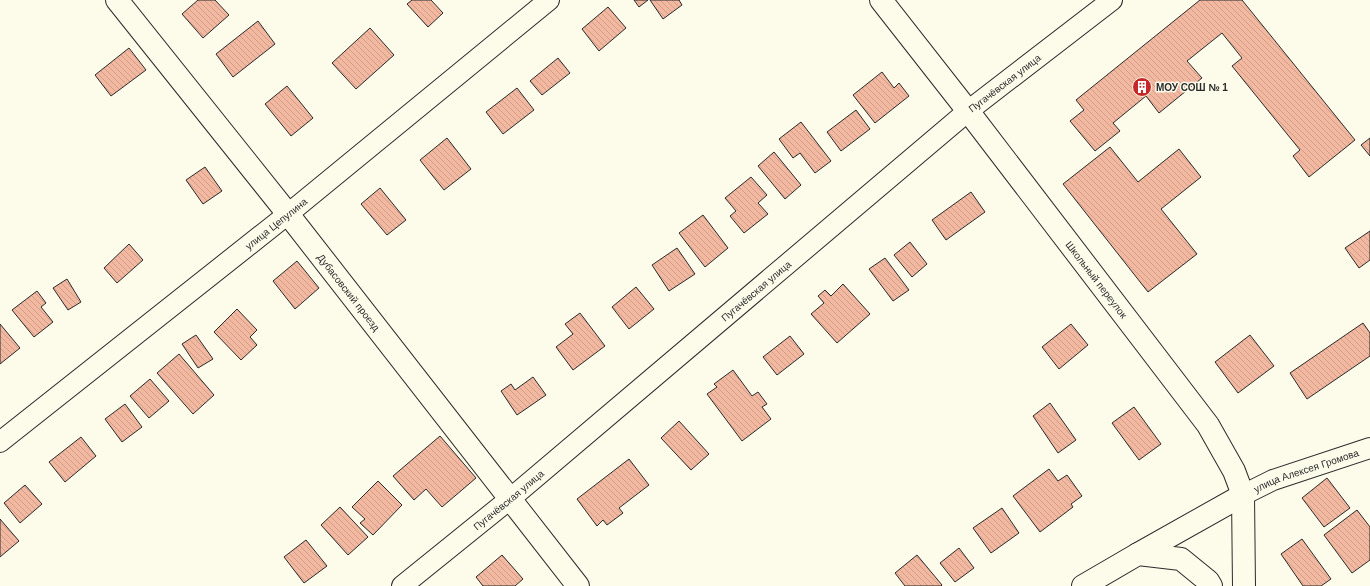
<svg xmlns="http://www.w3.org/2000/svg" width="1370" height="586" font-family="Arial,sans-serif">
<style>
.building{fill:url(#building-back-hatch);stroke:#2b2b2b}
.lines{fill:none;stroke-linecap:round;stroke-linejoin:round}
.minor-casing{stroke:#2b2b2b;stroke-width:22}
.primary-casing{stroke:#2b2b2b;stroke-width:24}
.minor{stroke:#fdfbea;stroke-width:20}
.primary{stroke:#fdfbea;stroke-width:22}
.labels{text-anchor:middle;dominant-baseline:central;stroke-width:3;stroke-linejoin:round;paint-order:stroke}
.street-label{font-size:10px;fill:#2b2b2b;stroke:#fdfbea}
.poi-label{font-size:10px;font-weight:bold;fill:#2b2b2b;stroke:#fdfbea;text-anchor:start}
</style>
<defs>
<pattern id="building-back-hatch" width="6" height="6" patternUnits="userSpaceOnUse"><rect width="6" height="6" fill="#f2b8a0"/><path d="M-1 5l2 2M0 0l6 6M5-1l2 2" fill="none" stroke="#d09e8a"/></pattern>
</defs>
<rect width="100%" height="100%" fill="#fdfbea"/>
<path class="building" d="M198 0H215L229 15 203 38 182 14Z
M412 0H431L443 13 428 27 407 4Z
M634 0H648L639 7Z
M650 0H679L682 5 663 19Z
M1200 0H1242L1355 140 1309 177 1293 156 1300 150 1232 66 1242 58 1222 33 1187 61 1202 78 1159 113 1146 96 1113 123 1120 131 1095 151 1070 121 1084 110 1076 100Z
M608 7 626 28 599 51 582 29Z
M258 21 275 44 233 77 216 54Z
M370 28 394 55 356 89 332 63Z
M129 48 146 70 111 96 95 75Z
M558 58 570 73 542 95 530 81Z
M882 72 894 88 899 83 909 96 875 123 853 95Z
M287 86 313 118 291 136 265 104Z
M517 88 534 110 503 134 486 112Z
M856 110 870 129 841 151 827 132Z
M801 122 831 161 815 173 800 153 793 158 779 139Z
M447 138 471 169 444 190 420 160Z
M1370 138V156L1361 145Z
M1110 147 1138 182 1179 149 1201 177 1161 209 1197 254 1148 292 1063 184Z
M774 152 801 185 785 199 758 166Z
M205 167 222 191 203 204 186 180Z
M751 177 767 195 758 203 768 214 744 233 730 216 736 211 725 198Z
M380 188 406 220 387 235 361 204Z
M971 192 985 212 946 240 932 220Z
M703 215 728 248 705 267 679 233Z
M1370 231V260L1359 268 1345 248Z
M910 242 927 264 912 277 894 255Z
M129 244 143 260 117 283 104 268Z
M677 248 695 274 669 291 652 265Z
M885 258 909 290 893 301 869 269Z
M297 261 319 288 295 309 273 281Z
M67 279 81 302 68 310 53 288Z
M843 284 870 314 837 343 811 314 824 303 818 296 825 290 831 296Z
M636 287 654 309 629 329 612 307Z
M37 291 46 303 41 307 53 322 34 337 12 310Z
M237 309 257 330 250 337 257 345 241 360 214 332Z
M580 313 605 346 573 370 556 347 573 334 565 324Z
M1363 323 1370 333V356L1307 399 1290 373Z
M0 324 20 348 0 364Z
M1071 324 1088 345 1059 369 1042 347Z
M196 335 213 359 198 368 182 344Z
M1250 335 1274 366 1238 393 1215 362Z
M790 336 804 354 777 375 763 357Z
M179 354 214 395 193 414 157 373Z
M733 370 752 396 758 392 767 404 762 407 771 419 742 441 707 394 717 387 714 384Z
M533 377 546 395 517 415 501 391 511 384 515 390Z
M150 379 169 401 149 418 130 396Z
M1050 403 1076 440 1058 453 1033 416Z
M125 404 142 427 122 442 105 419Z
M1134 407 1161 444 1139 460 1112 423Z
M679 421 709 454 691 470 661 438Z
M440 436 476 478 442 507 426 489 414 500 393 476Z
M81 437 96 456 65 482 49 462Z
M629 459 649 485 619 508 623 513 607 525 603 520 597 526 577 499Z
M1049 469 1058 481 1067 475 1082 496 1071 504 1073 507 1040 532 1013 496Z
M1327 478 1350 508 1324 527 1302 498Z
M378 481 402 505 373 535 360 523 365 519 352 507Z
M25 485 42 504 20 523 4 503Z
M340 507 368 537 348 555 321 525Z
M1002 508 1019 533 991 553 973 528Z
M1357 510 1370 527V560L1352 573 1324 535Z
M0 519 19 541 0 557Z
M1302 539 1331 579 1321 586H1303L1281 554Z
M306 540 327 566 304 583 284 557Z
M959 548 974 568 955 582 940 563Z
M502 555 523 579 515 586H483L476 577Z
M917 555 942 585 941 586H905L895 573Z"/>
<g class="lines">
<g class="minor-casing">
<g id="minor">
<path id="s1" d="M0 442 288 214 549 0"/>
<path id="s2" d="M1243 495 1273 480 1370 448"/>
<path id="s3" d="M402 586 511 498 968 111 1112 0"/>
</g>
</g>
<g class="primary-casing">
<g id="primary">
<path id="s4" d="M117 0 288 214 578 586"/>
<path id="s5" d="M881 0 968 111 1208 425 1234 471 1243 495 1244 586"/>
<path d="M1138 554 1243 495"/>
<path d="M1083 586 1138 554 1181 559 1208 581 1211 586"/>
</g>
</g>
<use href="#minor" class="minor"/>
<use href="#primary" class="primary"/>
</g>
<defs>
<g id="building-disc" transform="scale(1)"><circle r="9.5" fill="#c62828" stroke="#fdfbea"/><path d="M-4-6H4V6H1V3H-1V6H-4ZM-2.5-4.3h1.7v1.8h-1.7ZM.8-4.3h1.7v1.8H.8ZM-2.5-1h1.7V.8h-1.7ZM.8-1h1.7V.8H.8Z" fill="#fff"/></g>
</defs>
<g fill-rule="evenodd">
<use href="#building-disc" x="1142" y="87"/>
</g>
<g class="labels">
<g class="street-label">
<text stroke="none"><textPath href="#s3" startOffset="785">Пугачёвская улица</textPath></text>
<text stroke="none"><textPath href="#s1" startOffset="352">улица Цепулина</textPath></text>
<text stroke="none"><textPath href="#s5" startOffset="353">Школьный переулок</textPath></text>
<text stroke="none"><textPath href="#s3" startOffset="461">Пугачёвская улица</textPath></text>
<text stroke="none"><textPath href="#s4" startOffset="373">Дубасовский проезд</textPath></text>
<text stroke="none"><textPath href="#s2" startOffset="68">улица Алексея Громова</textPath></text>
<text stroke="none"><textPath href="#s3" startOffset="137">Пугачёвская улица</textPath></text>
</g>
<g class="poi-label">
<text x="1156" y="87">МОУ СОШ № 1</text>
</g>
</g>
</svg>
